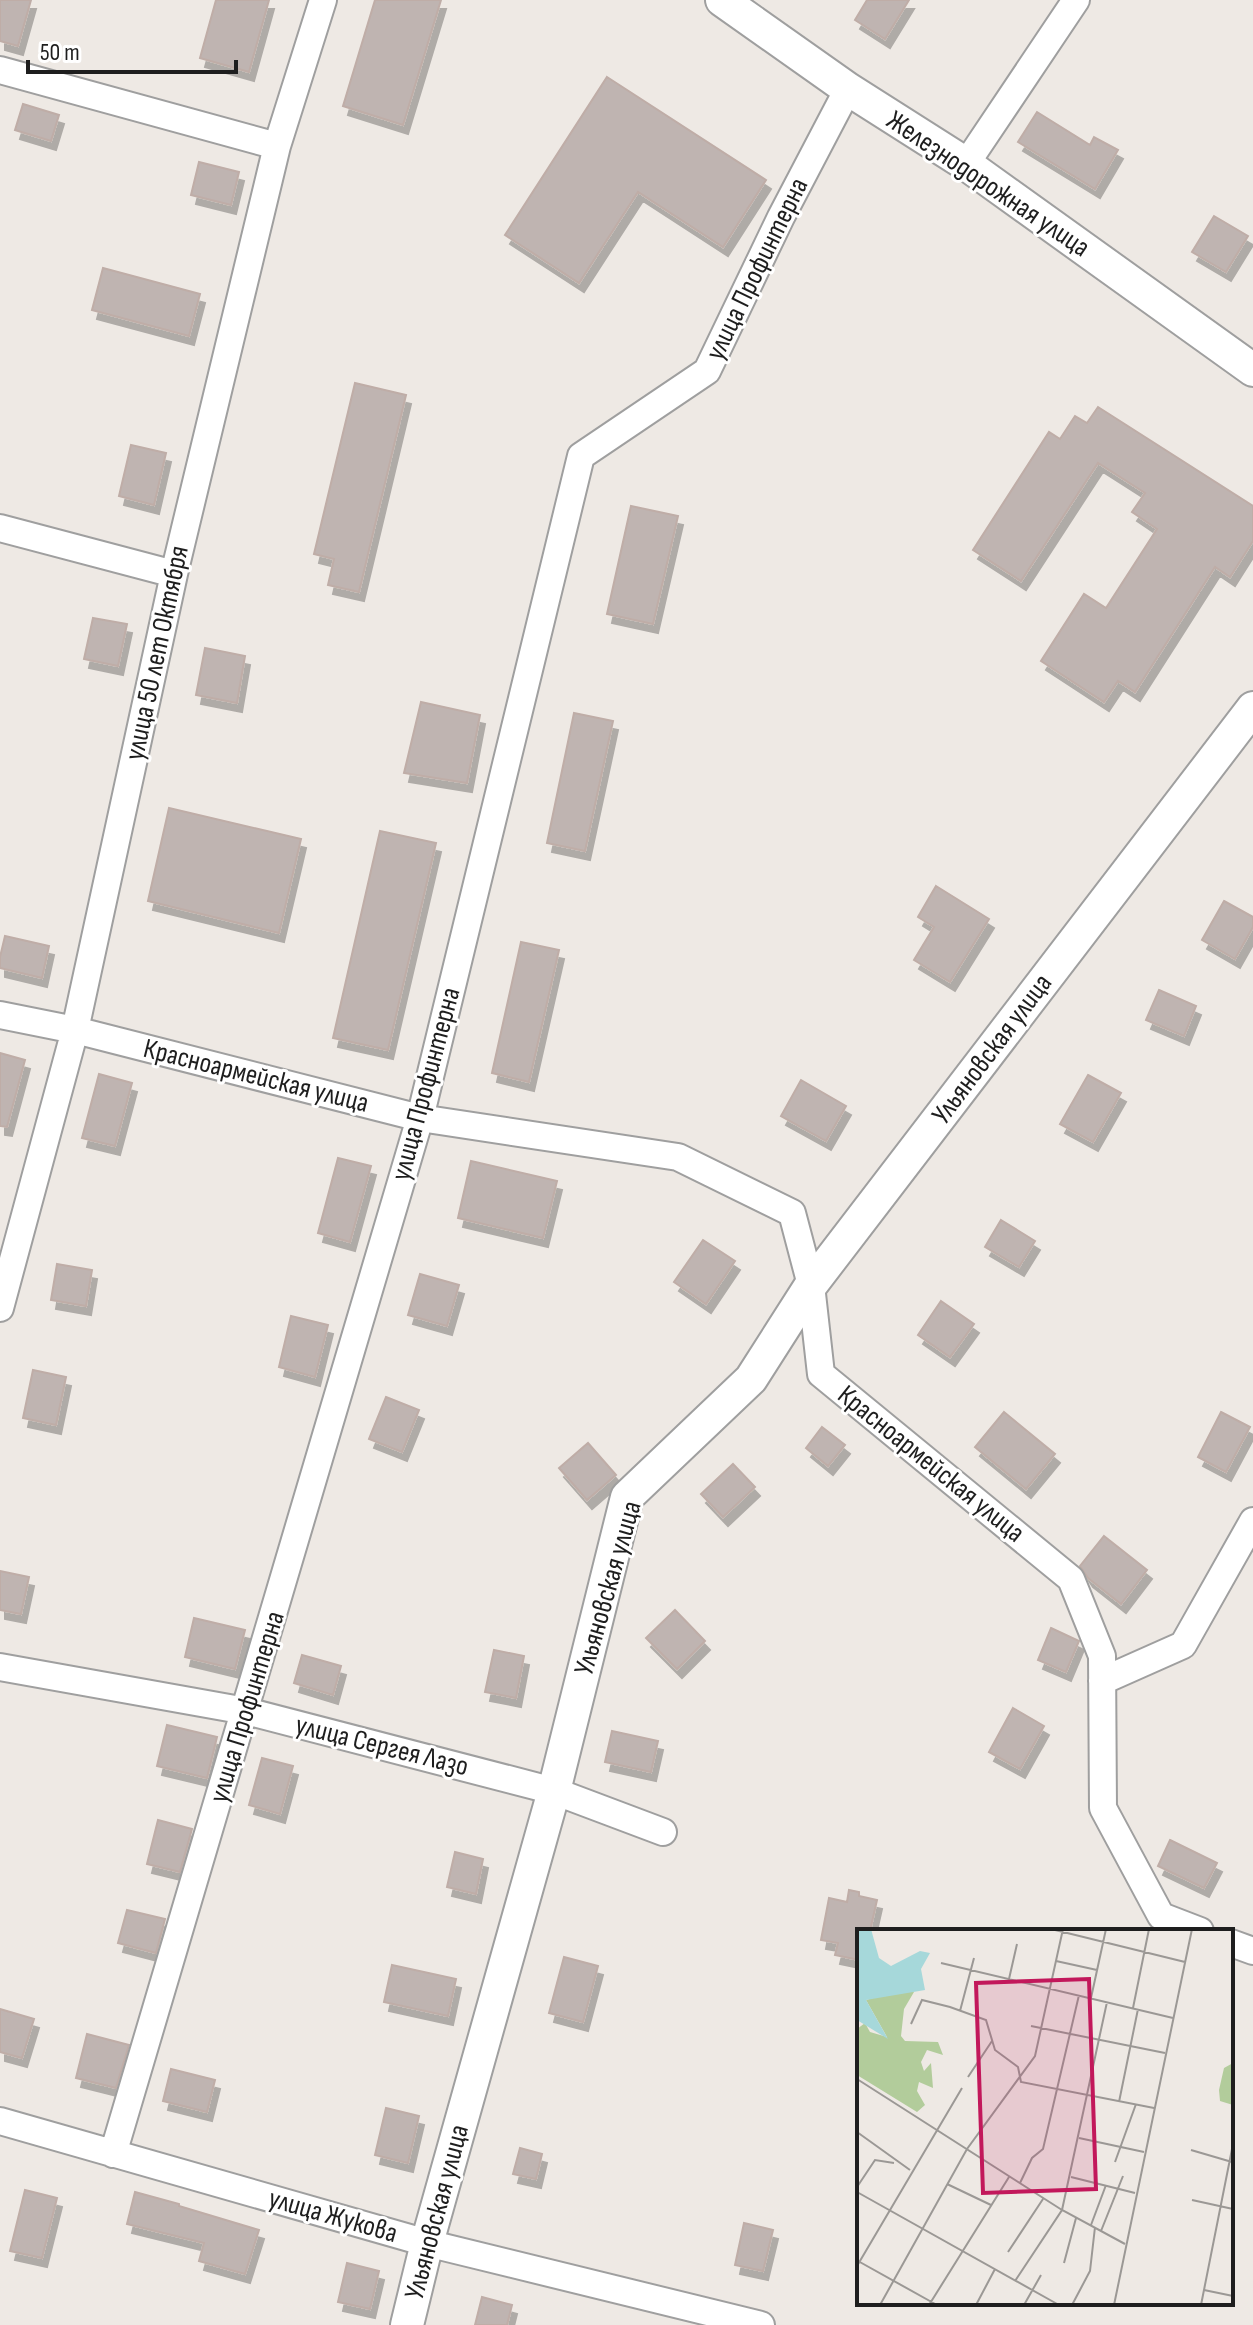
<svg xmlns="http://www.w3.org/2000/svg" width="1253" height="2325" font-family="'Sofia Sans Condensed',sans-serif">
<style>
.building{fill:#bfb4b1;stroke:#bfada7;stroke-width:2;filter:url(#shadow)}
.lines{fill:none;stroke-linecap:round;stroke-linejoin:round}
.minor-casing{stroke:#9f9f9f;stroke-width:30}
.tertiary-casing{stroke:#9f9f9f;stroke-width:36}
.minor{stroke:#fff;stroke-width:26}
.tertiary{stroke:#fff;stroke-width:32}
.labels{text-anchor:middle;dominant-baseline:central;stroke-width:6;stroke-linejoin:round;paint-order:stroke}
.street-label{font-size:28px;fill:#1e1e1e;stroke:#fff}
.inset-road{fill:none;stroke:#9b9895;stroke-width:2}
.view{fill:#c2185b;fill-opacity:0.15;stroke:#c2185b;stroke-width:4}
.inset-edge{fill:none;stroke:#1e1e1e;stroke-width:4}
</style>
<defs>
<filter id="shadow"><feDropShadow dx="5" dy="9" stdDeviation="0" flood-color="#0004"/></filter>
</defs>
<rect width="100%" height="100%" fill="#eee9e4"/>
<path class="building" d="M0 0H31L18 46 0 41Z
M216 0H269L249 72 200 58Z
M375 0H441L403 125 343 106Z
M867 0H909L885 39 855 20Z
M607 77 766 180 723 247 638 192 579 283 505 235Z
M23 104 59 115 51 141 15 130Z
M1037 112 1090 145 1094 137 1118 150 1095 189 1018 142Z
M199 162 239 172 231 205 191 195Z
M1214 216 1248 236 1226 272 1192 252Z
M103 268 200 294 189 336 92 310Z
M355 383 406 395 359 592 328 585 334 559 314 554Z
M1098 407 1253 506V541L1230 577 1215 567 1135 692 1118 681 1104 702 1041 661 1084 594 1106 608 1157 529 1132 512 1145 493 1098 463 1021 581 973 550 1049 432 1060 439 1075 416 1087 423Z
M131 445 166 453 154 505 119 496Z
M631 506 678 516 653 624 607 614Z
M93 618 127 624 118 666 84 659Z
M205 648 245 656 237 703 196 695Z
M421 702 480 715 467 783 404 773Z
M574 713 613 721 585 851 547 843Z
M169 808 301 839 279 933 148 901Z
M380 831 436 843 388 1050 333 1038Z
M936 886 989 919 950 982 914 960 934 927 918 917Z
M1224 901 1253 917V927L1235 959 1202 940Z
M5 936 49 946 42 978 0 968V957Z
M521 942 559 950 529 1082 492 1073Z
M1159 990 1196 1006 1184 1036 1146 1020Z
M0 1053 25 1060 7 1127 0 1126Z
M99 1074 132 1083 115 1146 82 1138Z
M1088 1075 1121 1093 1093 1142 1060 1124Z
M801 1080 846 1106 826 1141 781 1116Z
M338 1158 371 1166 350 1242 318 1233Z
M471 1161 557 1181 543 1238 458 1218Z
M1001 1220 1035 1241 1019 1267 985 1247Z
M703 1240 735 1261 706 1304 674 1282Z
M57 1264 92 1270 86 1306 51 1300Z
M420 1274 459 1285 447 1326 408 1315Z
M941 1301 974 1324 950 1357 918 1335Z
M291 1316 328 1325 315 1377 279 1367Z
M33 1370 66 1377 56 1425 23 1418Z
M386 1397 419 1410 402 1452 369 1439Z
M1004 1412 1055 1454 1026 1489 975 1447Z
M1221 1412 1250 1427 1226 1472 1198 1457Z
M822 1427 845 1445 828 1466 806 1448Z
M588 1443 616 1475 587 1500 559 1468Z
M733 1464 755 1487 723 1517 701 1494Z
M1104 1536 1147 1570 1121 1604 1088 1578 1080 1566Z
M0 1571 29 1577 21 1614 0 1610Z
M675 1610 705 1641 677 1669 646 1638Z
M194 1618 245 1630 235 1669 185 1657Z
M1051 1628 1079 1641 1066 1672 1038 1660Z
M494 1650 524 1656 516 1698 485 1692Z
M302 1655 341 1666 333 1695 294 1683Z
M1013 1708 1044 1726 1020 1769 989 1752Z
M167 1725 217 1737 207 1778 157 1766Z
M612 1731 658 1741 651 1772 605 1762Z
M262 1758 293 1766 280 1814 249 1805Z
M158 1820 192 1829 180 1872 147 1864Z
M1170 1840 1217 1863 1204 1888 1158 1866Z
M455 1852 483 1859 476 1894 447 1887Z
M849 1890 859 1892V1896L877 1900 870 1931H859V1960L835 1955 838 1943 821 1940 829 1898 847 1902Z
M127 1910 165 1919 156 1953 118 1943Z
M564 1957 598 1966 583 2022 549 2013Z
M392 1965 456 1979 448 2016 384 2002Z
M0 2009 34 2019 22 2058 0 2052Z
M87 2034 129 2045 116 2088 76 2078Z
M171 2069 215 2080 207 2112 163 2101Z
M386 2108 419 2116 408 2163 375 2155Z
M520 2148 542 2154 536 2179 513 2174Z
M25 2190 57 2198 42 2258 10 2251Z
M135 2192 179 2204V2206L259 2230 245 2274 199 2261 204 2243 127 2224Z
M744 2223 773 2230 763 2271 735 2265Z
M347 2263 379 2271 370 2309 338 2302Z
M482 2297 512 2305 507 2325H475Z"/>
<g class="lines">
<g class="minor-casing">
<path id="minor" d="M0 70 277 146
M966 164 1076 0
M0 528 174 574
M0 1015 75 1030 420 1118 678 1157 792 1213 811 1285 821 1374 1071 1579 1102 1656 1103 1808 1161 1916 1200 1931
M0 1308 75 1030 174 574 277 146 323 0
M0 1667 246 1711 554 1791 663 1832
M1102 1681 1183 1645 1253 1521
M1231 1943 1253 1951
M0 2121 427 2243 761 2325
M113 2154 420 1118 581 456 707 371 781 217 848 89"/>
</g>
<g class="tertiary-casing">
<path id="tertiary" d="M722 0 848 89 966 164 1253 370
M407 2325 427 2243 554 1791 627 1497 751 1379 811 1285 1253 708"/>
</g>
<use href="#minor" class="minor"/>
<use href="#tertiary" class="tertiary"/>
</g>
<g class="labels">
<g class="street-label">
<text transform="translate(988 184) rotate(34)">Железнодорожная улица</text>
<text transform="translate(757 269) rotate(-64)">улица Профинтерна</text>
<text transform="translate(157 653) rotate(-78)">улица 50 лет Октября</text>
<text transform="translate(992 1049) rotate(-53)">Ульяновская улица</text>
<text transform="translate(256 1076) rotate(14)">Красноармейская улица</text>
<text transform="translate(426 1084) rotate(-75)">улица Профинтерна</text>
<text transform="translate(931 1464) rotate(39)">Красноармейская улица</text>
<text transform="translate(608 1588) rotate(-74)">Ульяновская улица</text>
<text transform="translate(247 1707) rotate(-73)">улица Профинтерна</text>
<text transform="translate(382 1746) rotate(14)">улица Сергея Лазо</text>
<text transform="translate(437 2212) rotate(-75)">Ульяновская улица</text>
<text transform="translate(333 2216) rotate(16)">улица Жукова</text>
</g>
</g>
<g transform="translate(857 1929)">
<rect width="376" height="376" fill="#eee9e4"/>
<path d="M45 61 57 63 47 80 44 107 48 112 81 113 86 126 70 121 64 133 67 142 74 134 76 159 62 153 60 162 68 176 60 183 0 146V100L8 94 13 103 30 108 9 71ZM376 134V176L363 172 362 161 367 139Z" fill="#b2cc9b"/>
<path d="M0 0H14L22 29 34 37 63 22 73 24 64 40 68 61 9 71 31 110 0 91Z" fill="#a6d8da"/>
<path class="inset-road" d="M194 0 328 33M199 32 240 41M84 34 316 89M152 50 160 15M234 69 249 0M276 79 292 0M103 82 117 29M54 95 65 71 93 78 129 91 138 121 161 138 164 153 297 179M174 97 308 124M111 148 135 112M0 150 205 281 268 315M262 173 281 80M0 203 53 241M222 209 287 223M334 221 375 233M258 233 279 175M214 248 278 264M163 254 175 229 186 220 222 66M90 255 134 276M0 258 18 231 37 234M0 263 202 376M335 271 376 280M234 296 249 256M244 302 266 247M151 323 186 270M1 332 80 376M207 334 219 289M0 337 105 159M158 352 205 281 250 73M347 361 376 367M23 376 110 220 178 127 206 0M72 376 152 248M119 376 138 340M167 376 184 346M215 376 233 342 238 298M257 376 335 0M344 376 376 215"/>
<path class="view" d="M232 50 239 260 126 264 119 54Z"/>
<rect width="376" height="376" class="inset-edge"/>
</g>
<path d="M28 60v12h208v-12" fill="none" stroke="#1e1e1e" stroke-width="4"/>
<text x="40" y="60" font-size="24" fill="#1e1e1e" stroke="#ffffff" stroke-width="6" paint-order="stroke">50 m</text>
</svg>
